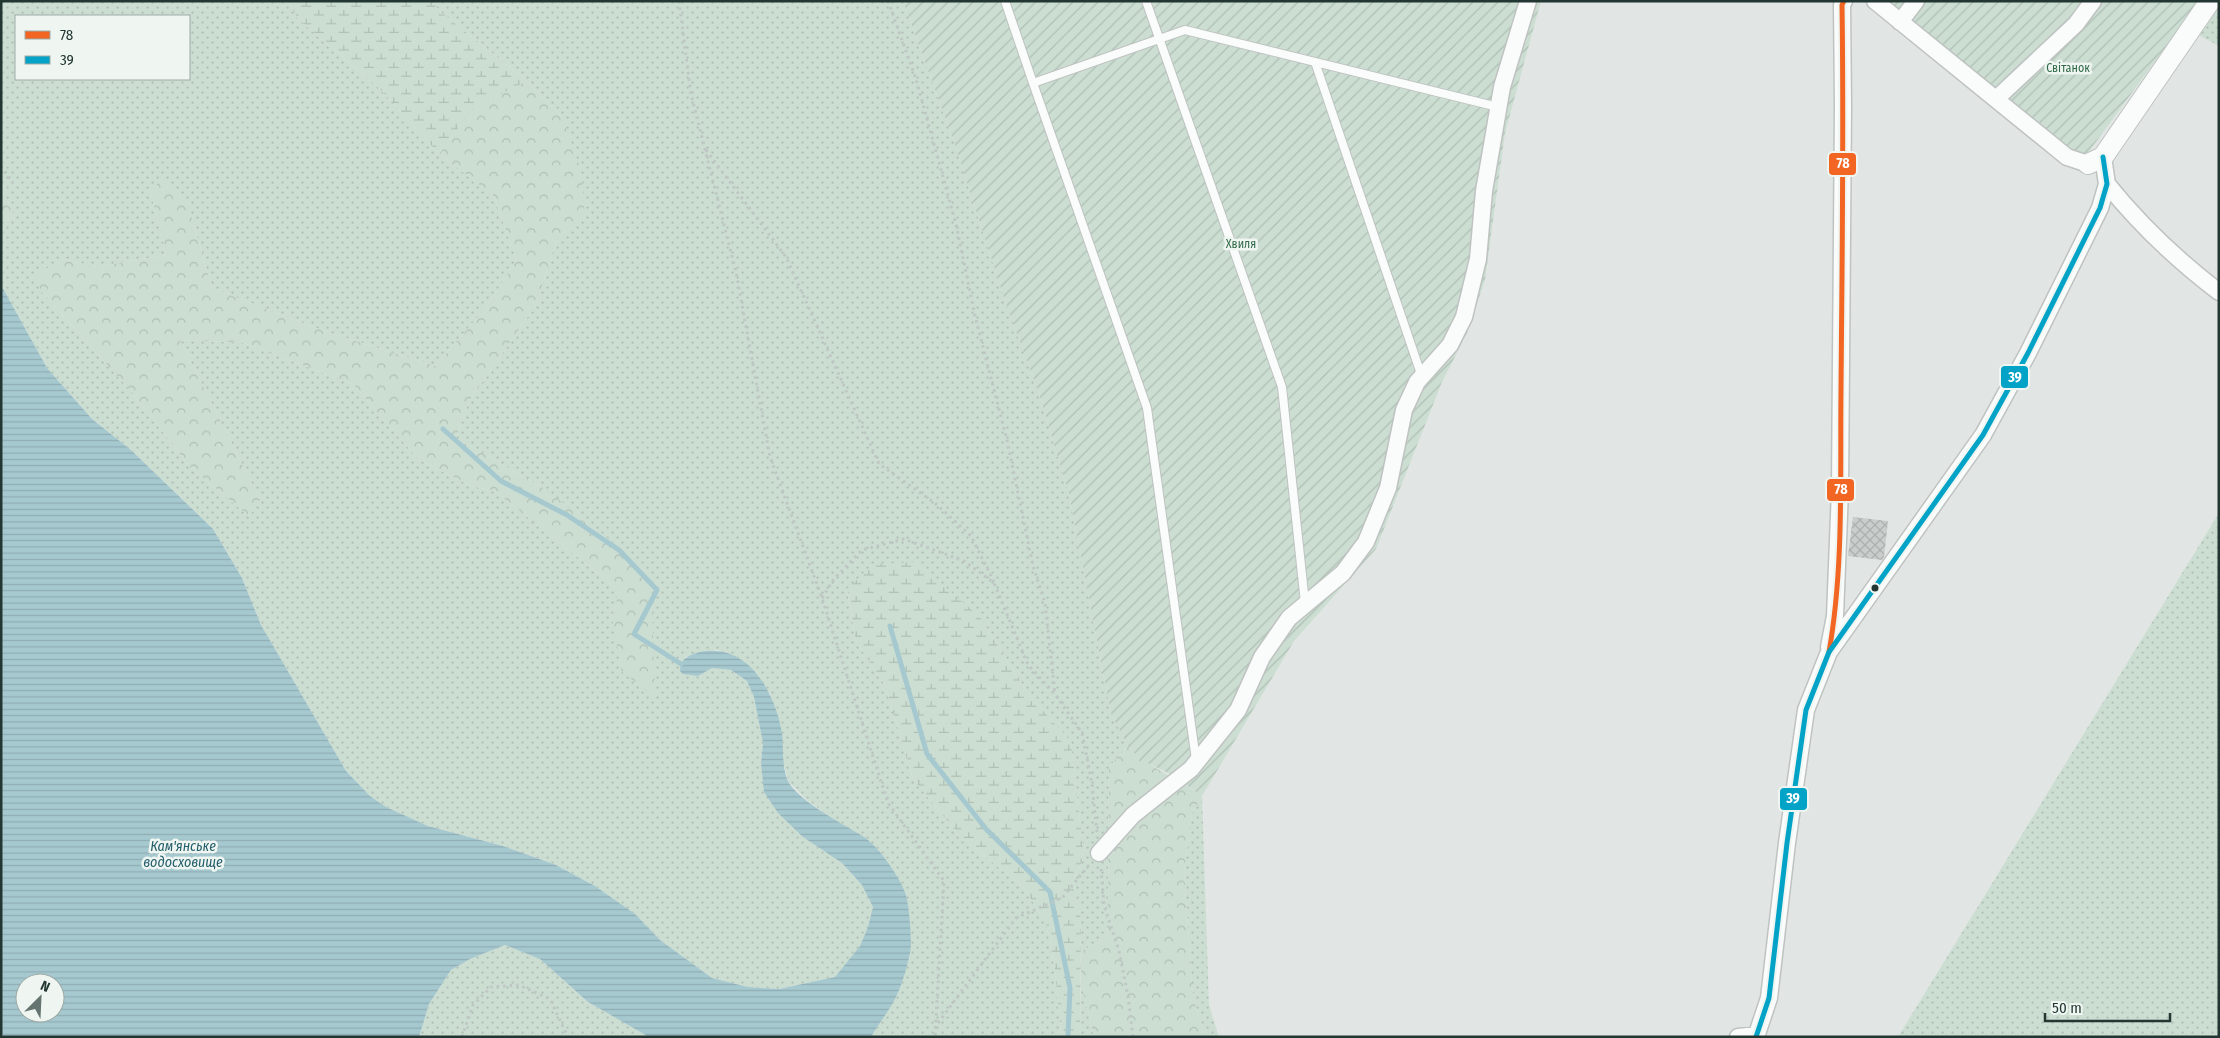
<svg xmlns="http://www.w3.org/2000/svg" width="2220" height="1038" font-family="'Fira Sans Condensed',sans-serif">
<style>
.grass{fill:url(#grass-dots);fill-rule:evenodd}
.forest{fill:url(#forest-crowns)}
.wetland{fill:url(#wetland-marsh)}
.garden{fill:url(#garden-furrows)}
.water{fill:url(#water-rules);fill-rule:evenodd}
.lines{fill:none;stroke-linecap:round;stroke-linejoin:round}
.stream{stroke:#a6c9d0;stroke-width:5}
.building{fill:url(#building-cross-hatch)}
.service-casing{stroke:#bec3c1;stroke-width:10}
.minor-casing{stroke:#bec3c1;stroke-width:19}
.tertiary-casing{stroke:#bec3c1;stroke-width:22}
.path{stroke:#bfc7c5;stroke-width:3;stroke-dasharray:2.5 4;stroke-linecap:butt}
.service{stroke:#fafbfb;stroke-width:8}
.minor{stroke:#fafbfb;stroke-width:16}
.tertiary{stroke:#fafbfb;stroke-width:20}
.bus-1-casing{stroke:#eff6f2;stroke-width:9}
.bus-2-casing{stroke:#eff6f2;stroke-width:9}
.bus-1{stroke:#f26522;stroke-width:5}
.bus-2{stroke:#02a3c6;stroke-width:5}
.bus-dot{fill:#223632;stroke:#eff6f2;stroke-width:2}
.labels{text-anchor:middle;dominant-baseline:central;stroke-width:5;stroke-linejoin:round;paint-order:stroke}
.park-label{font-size:12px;fill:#316948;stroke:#eff6f2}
.water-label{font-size:14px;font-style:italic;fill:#235d6b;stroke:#eff6f2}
.line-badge{stroke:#eff6f2;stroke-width:2}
.badge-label{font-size:14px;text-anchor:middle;font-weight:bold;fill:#fff}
</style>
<defs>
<pattern id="grass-dots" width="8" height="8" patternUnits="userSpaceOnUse" patternTransform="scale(1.25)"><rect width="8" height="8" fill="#ccded2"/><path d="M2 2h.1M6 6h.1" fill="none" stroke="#afbfb5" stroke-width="1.8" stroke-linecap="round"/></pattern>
<pattern id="forest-crowns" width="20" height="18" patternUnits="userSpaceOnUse" patternTransform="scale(1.25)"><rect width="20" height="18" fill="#ccded2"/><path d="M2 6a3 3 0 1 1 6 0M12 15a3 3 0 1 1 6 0" fill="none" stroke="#afbfb5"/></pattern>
<pattern id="wetland-marsh" width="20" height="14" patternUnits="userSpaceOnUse" patternTransform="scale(1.25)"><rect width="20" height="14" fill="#ccded2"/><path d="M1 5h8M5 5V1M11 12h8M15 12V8" fill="none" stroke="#afbfb5"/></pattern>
<pattern id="garden-furrows" width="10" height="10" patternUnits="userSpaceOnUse" patternTransform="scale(1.25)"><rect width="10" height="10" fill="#ccded2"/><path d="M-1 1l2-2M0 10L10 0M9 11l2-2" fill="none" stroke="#afbfb5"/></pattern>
<pattern id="water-rules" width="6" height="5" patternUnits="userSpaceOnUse" patternTransform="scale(1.25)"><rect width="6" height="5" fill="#a6c9d0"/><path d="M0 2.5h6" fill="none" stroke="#8fadb3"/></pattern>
<pattern id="building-cross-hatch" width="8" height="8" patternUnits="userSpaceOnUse" patternTransform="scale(1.25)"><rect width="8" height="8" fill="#c9cdcb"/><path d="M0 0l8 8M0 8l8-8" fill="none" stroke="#acb1af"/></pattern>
</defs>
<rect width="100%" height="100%" fill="#e1e6e4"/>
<path class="grass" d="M1 1H288L298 19 380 89 439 154 493 195 517 260 485 309 435 366 324 331 212 288 189 208 150 190 166 255 96 267 63 259 41 291 132 392 190 467 249 516 260 500 180 340 243 343 353 384 418 459 471 486 495 491 619 590 612 619 653 621 548 491 456 438 469 401 536 305 557 240 562 117 527 81 442 13 431 1H903L955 145 1006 304 1038 391 1069 494 1111 714 1128 746 1109 767 1108 901 1106 939 1081 951V919L1073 880 1084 857 1071 742 1029 695 980 617 873 564 847 590 856 641 885 685 913 779 959 835 1023 887 1046 922 1055 970 1061 1037H871L898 994 911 946 906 895 866 839 831 818 806 799 789 782 782 760V733L770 693 718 650 700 652 685 657 698 676 712 668 731 670 747 681 754 697 763 743 761 763 803 837 842 863 862 885 873 907 868 927 860 946 835 977 779 989 748 987 712 978 660 940 634 914 595 886 556 865 503 846 428 826 386 807 370 796 346 771 261 625 242 578 213 529 131 450 92 419 47 368 1 285V222L15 217 1 187ZM16 16H189V79H16Z
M2219 1V46L2182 26Z
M2219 513V1037H1898Z
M1202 796 1209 1005 1219 1037H1206L1193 998 1184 871 1192 814Z
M505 945 540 959 588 1002 649 1037H419L429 1004 451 970 470 959Z
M1081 982 1094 1037H1080Z"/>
<path class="forest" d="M527 81 562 117 581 170 585 218 557 240 536 305 469 401 456 438 548 491 651 573 655 697 622 672 612 619 619 590 495 491 471 486 418 459 353 384 243 343 180 340 260 500 249 516 190 467 132 392 41 291 35 275 63 259 96 267 166 255 150 190 164 178 189 208 212 288 324 331 435 366 485 309 517 260 493 195 439 154 472 108Z
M1 187 15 217 1 222Z
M1128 746C1147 767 1178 779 1202 796L1192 814 1184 871 1193 998 1206 1037H1094L1081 982V951L1106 939 1108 901 1109 767Z"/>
<path class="wetland" d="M288 1H431L442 13 527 81 473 108 439 154 380 89 298 19Z
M916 562 980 617 1029 695 1071 742 1084 857 1073 880 1081 919 1080 1037H1061L1055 970 1046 922 1023 887 959 835 913 779 885 685 856 641 847 589 873 564Z"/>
<path class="garden" d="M903 1H1541L1505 133 1485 280 1467 333 1442 382 1376 549 1294 641 1202 796 1170 774 1141 760 1128 746 1111 714 1069 494 1038 391 1006 304 955 145Z
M1866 1H2199L2085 157 1996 99Z"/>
<path class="water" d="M1 285 47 368 92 419 131 450 213 529 242 578 261 625 346 771 370 796 386 807 428 826 503 846 556 865 595 886 635 914 660 940 712 978 748 987 779 989 835 977 860 946 868 927 873 907 862 885 842 863 803 837 778 813 764 792 761 763 763 743 754 697 747 681 731 670 712 668 698 676 683 674 680 671C681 658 689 655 700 652 748 642 775 692 782 733 784 749 781 765 788 781 798 801 845 825 864 837 879 847 900 877 906 895 909 906 911 932 911 944 911 955 902 985 897 995 890 1010 879 1023 871 1037H649L588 1002 540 959 505 945 470 959 451 970 429 1004 419 1037H4L1 1031ZM25 983H55V1013H25Z"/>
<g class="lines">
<path class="stream" d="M443 429 501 481 567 515 619 550 657 590 634 634 681 664
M890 626 927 754 986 829 1050 892 1070 988 1068 1037"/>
</g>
<path class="building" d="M1853 517 1888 521 1884 557 1882 560 1848 556Z"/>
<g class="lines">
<g class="service-casing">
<path id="service" d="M1005 1 1033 83
M1146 1 1282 387 1305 603
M1315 62 1422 377
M1196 760 1147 408 1033 83 1185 30 1498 107"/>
</g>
<g class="minor-casing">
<path id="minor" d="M1875 1 2067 157 2088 164
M1900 22 1916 1
M1996 99 2076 24 2093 1
M2107 184C2140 225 2177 260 2219 292
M1829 647 1835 616 1840 490 1843 106 1842 5 1844 1
M1099 853 1133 815 1191 769 1238 710 1262 657 1289 618 1343 573 1366 542 1388 488 1404 410 1417 382 1450 345 1464 317 1478 259 1484 191 1502 87 1528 1
M1738 1037 1757 1035
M1756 1037 1769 998 1787 843 1806 710 1829 652 1983 435 2028 353 2100 208 2107 184 2103 157"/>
</g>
<g class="tertiary-casing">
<path id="tertiary" d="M2088 164 2103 157 2210 1"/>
</g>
<path class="path" d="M679 1 691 94 736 272 770 457 822 598 888 803 944 881 935 1037
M888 1 916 79 956 224 975 316 1007 440 1033 566 1045 603 1055 694
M706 150 786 257 879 464 935 503 971 536 994 582
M1 166 13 183
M822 598 834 579 862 550 904 539 964 561 994 583 1028 665 1055 694 1082 733 1092 784 1097 833
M1101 869 1104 905 1119 951 1128 996 1133 1037
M938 1023 1016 918 1062 898 1089 865
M462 1037 473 1005 491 987 519 985 550 999 568 1037"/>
<use href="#service" class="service"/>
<use href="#minor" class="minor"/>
<use href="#tertiary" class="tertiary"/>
<g class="bus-1-casing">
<path id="bus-1" d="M1829 652C1844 567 1840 477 1841 391 1842 262 1844 133 1842 5L1844 1"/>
</g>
<g class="bus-2-casing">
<path id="bus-2" d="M1756 1037 1769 998 1787 843 1806 710 1829 652 1983 435 2028 353 2100 208 2107 184 2103 157"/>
</g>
<use href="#bus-1" class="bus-1"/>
<use href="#bus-2" class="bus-2"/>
</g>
<circle class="bus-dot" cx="1875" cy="588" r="4.5"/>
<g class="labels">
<g class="park-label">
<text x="2068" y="68">Світанок</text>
<text x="1241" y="244">Хвиля</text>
</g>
<g class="water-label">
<text x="183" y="846">Кам'янське<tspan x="183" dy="16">водосховище</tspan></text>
</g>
</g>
<g class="line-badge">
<rect x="1828" y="152" width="29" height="24" rx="5" fill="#f26522"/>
<rect x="2000" y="365" width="29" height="24" rx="5" fill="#02a3c6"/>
<rect x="1826" y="478" width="29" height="24" rx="5" fill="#f26522"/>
<rect x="1779" y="787" width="29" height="24" rx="5" fill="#02a3c6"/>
</g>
<g class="badge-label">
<text x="1843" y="168">78</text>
<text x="2015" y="382">39</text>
<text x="1841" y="494">78</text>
<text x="1793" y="803">39</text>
</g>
<rect width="2220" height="1038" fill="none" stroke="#223632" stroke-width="5"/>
<rect x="15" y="15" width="175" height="65" fill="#eff6f2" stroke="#9da9a5"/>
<rect x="25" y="31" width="25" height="8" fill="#f26522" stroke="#9da9a5"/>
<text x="60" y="40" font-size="15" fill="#223632">78</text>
<rect x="25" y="56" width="25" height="8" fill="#02a3c6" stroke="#9da9a5"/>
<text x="60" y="65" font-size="15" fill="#223632">39</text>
<g transform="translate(40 998) rotate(24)"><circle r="24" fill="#eff6f2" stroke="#9da9a5"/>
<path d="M0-4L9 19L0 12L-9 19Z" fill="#657470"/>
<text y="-8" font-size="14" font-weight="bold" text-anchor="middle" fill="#223632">N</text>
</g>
<path d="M2045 1013v8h125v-8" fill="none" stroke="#223632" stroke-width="2.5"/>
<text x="2052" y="1013" font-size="15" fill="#223632" stroke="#eff6f2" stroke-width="4" paint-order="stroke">50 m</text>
</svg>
